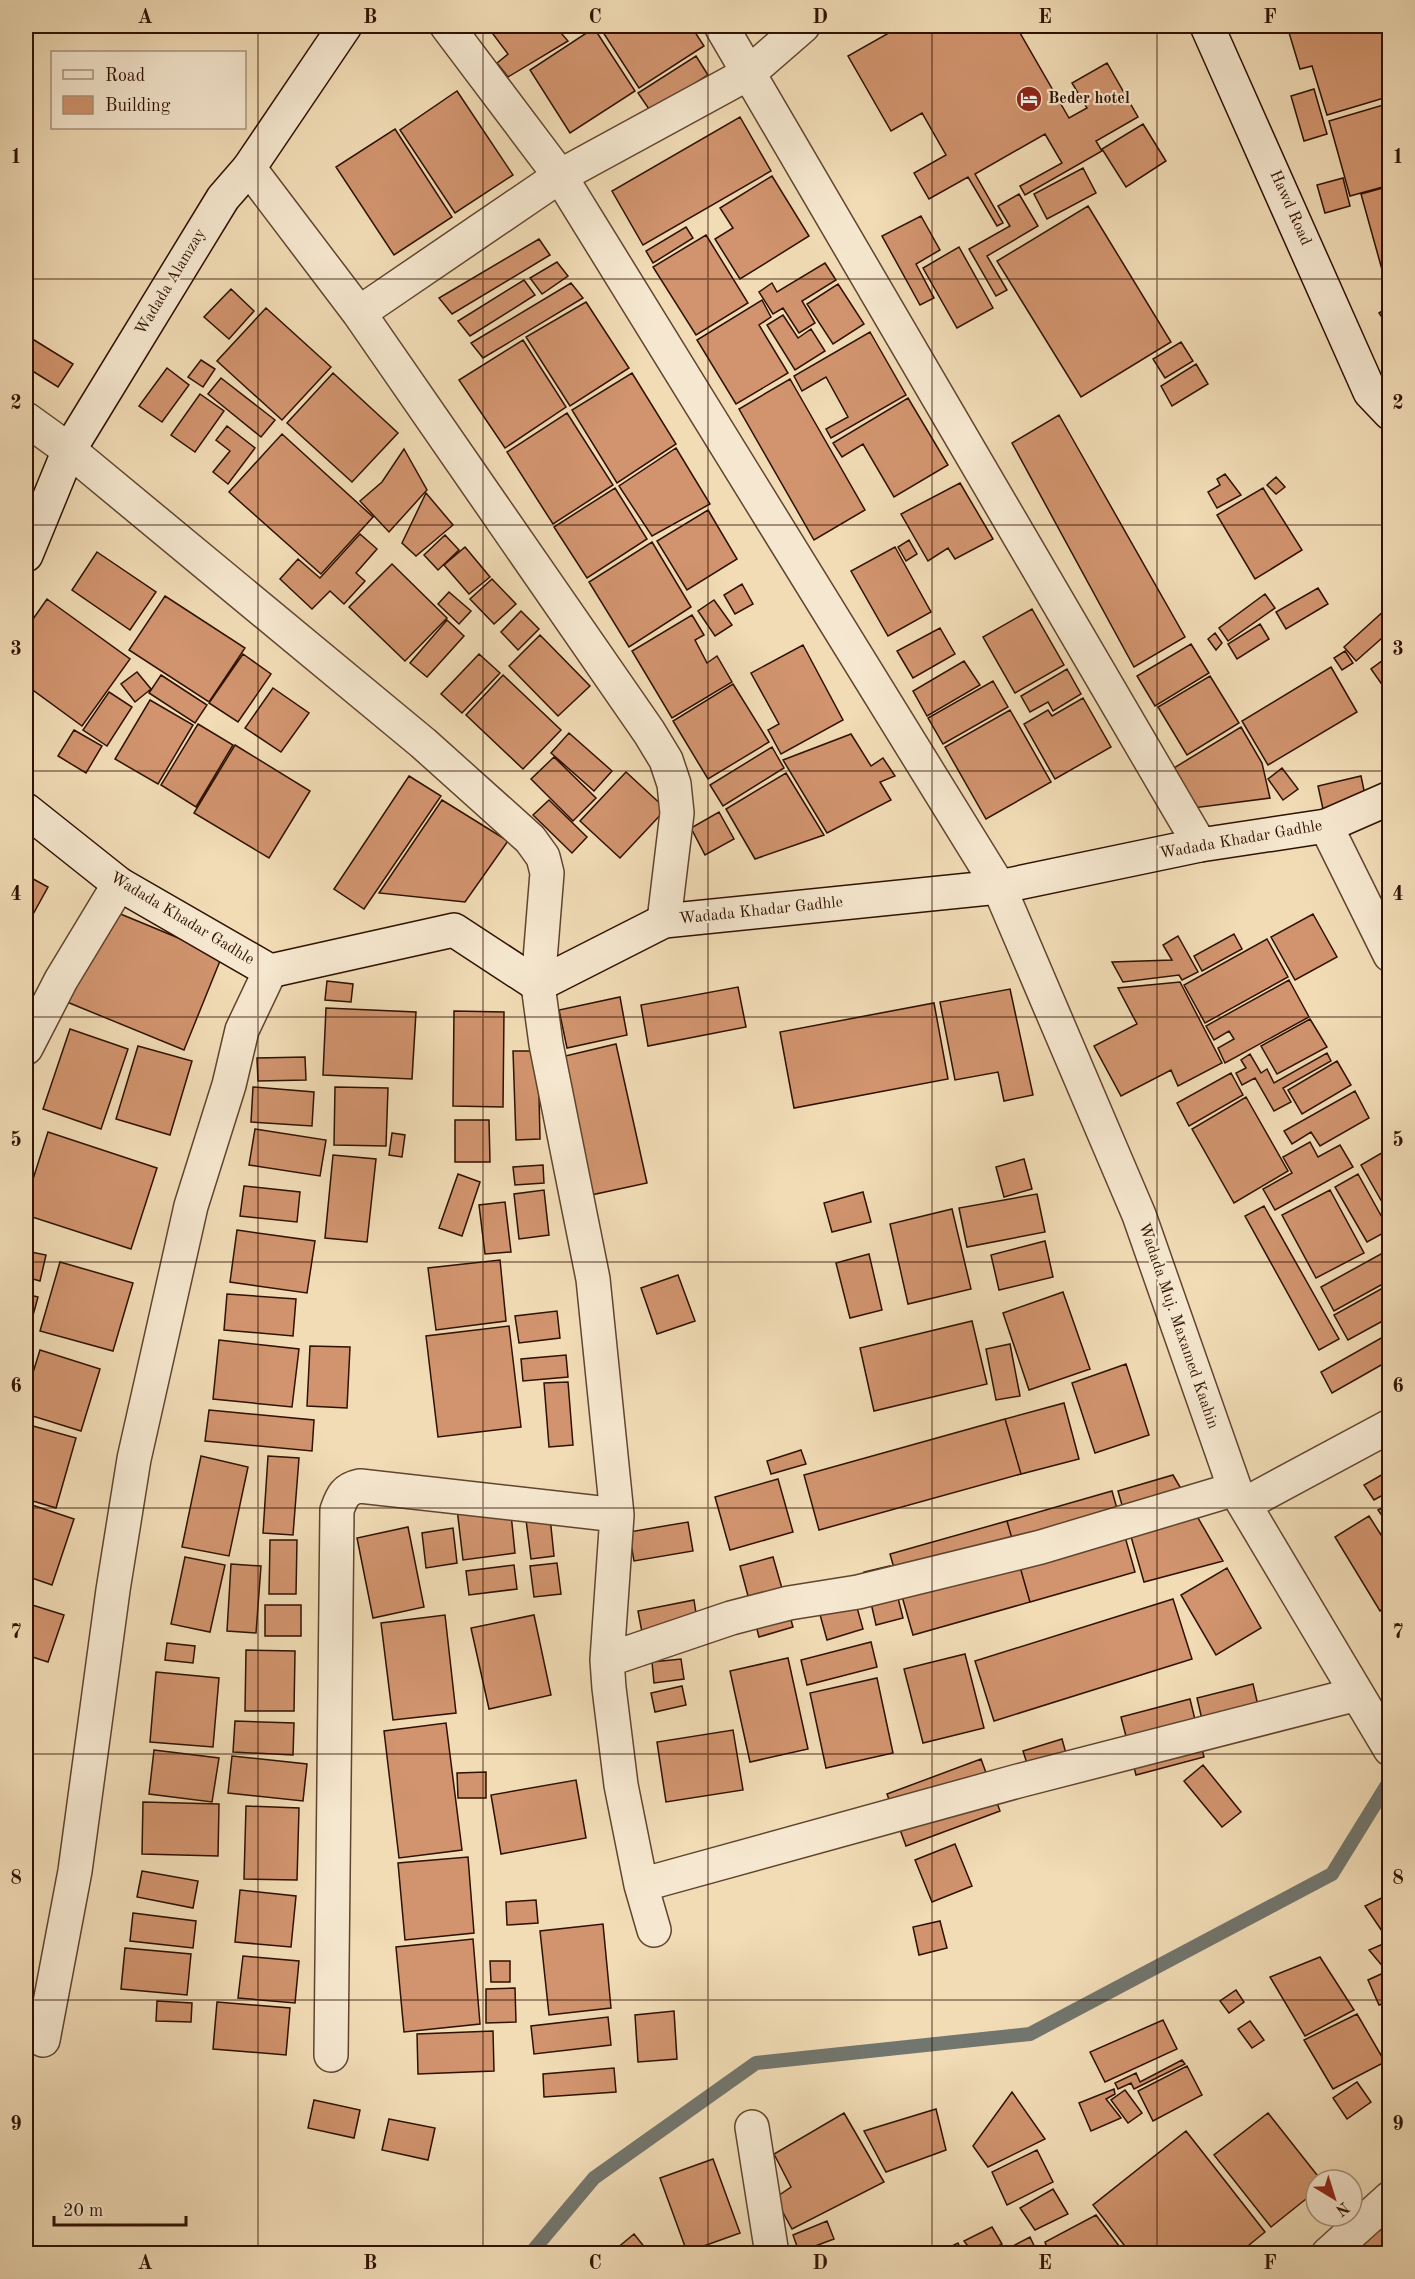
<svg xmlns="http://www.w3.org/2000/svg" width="1415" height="2279" font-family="'Old Standard TT',serif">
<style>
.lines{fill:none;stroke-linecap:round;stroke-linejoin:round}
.stream{stroke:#72766e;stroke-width:14}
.building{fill:#d1946e;stroke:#2f1100;stroke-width:1.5}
.street-casing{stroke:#60442e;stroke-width:36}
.secondary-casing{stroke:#2f1100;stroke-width:36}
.street{stroke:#f6e8d0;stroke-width:33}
.secondary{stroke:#f6e8d0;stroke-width:33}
.grid{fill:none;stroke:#2f1100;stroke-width:1.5;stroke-opacity:0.55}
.labels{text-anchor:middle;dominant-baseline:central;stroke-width:4.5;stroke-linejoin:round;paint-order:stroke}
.poi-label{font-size:16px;font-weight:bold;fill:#2f1100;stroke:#f6e8d0;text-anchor:start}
.street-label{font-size:16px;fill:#2f1100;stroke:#f6e8d0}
.neatline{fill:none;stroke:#2f1100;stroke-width:2}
.grid-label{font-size:20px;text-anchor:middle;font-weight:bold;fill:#2f1100}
</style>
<rect width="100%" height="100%" fill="#f1dcb6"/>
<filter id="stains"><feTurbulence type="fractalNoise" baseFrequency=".00333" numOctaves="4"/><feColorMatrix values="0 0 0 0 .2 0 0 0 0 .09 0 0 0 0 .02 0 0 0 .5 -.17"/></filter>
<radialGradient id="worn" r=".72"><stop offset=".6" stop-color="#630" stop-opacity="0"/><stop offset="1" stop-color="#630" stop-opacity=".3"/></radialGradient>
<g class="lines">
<path class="stream" d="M530 2254 594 2178 756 2063 1030 2034 1332 1874 1390 1780"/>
</g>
<path class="building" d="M496 26H555L568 41 508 77 497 63 508 54 490 30Z
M599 26H691L704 46 639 88Z
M901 26H1016L1069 118 1087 108 1072 83 1107 63 1138 117 1096 141 1102 151 1025 195 1020 186 1062 163 1045 134 975 174 1003 223 997 226 968 177 929 199 914 173 946 155 922 113 891 131 848 56Z
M1287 26H1385L1390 40V87L1382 89 1384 98 1327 115 1312 66 1300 69Z
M594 28 635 91 570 133 530 70Z
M696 56 708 75 651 112 638 93Z
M1314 89 1327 134 1304 141 1291 96Z
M457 91 513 175 455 213 400 130Z
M1390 103V185L1350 196 1329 121Z
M740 117 771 171 643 245 612 191Z
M1143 124 1166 161 1126 187 1102 149Z
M395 129 452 217 394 255 336 167Z
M1083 168 1096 193 1047 219 1034 194Z
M772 176 809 236 740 279 715 239 733 228 720 208Z
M1343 178 1350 206 1325 213 1317 185Z
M1390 186V283L1386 284 1361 194Z
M1019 194 1038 226 987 256 1007 290 996 296 969 249 1010 226 998 206Z
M1088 206 1171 342 1081 397 997 261Z
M921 216 940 250 916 264 934 298 920 305 882 236Z
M686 227 693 238 653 263 646 251Z
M706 235 748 303 696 335 653 267Z
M539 239 550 255 452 314 439 298Z
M959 247 993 308 957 328 923 268Z
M557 262 568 276 542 294 530 278Z
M825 263 836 280 802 301 815 323 799 333 783 308 773 314 759 292 772 283 777 292Z
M524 280 535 295 470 336 458 321Z
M571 283 583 298 483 358 471 343Z
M838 284 864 324 833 344 807 304Z
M231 289 254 311 229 339 204 317Z
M762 300 771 317 759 325 788 373 736 404 697 340Z
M586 302 629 368 570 406 526 337Z
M1390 306V329L1379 313Z
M266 308 331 367 282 420 217 361Z
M783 315 798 338 811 329 825 351 795 370 767 325Z
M870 332 906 395 831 438 826 429 848 417 826 377 802 391 794 376Z
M26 335 73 364 58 387 26 367Z
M523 340 566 407 505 448 459 380Z
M1181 342 1193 361 1165 378 1153 359Z
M201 360 215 369 203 387 188 377Z
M1196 364 1208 384 1172 406 1161 386Z
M167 368 189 385 162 422 139 406Z
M333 373 398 433 352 482 287 423Z
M632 373 676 444 617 483 572 410Z
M221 378 275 420 261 437 208 394Z
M790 379 865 510 814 540 739 409Z
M200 394 224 411 195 452 171 435Z
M908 398 948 465 894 497 863 444 842 457 833 443Z
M567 413 613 485 553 524 507 452Z
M1059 415 1185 637 1134 667 1012 443Z
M227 426 255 448 228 484 213 472 230 451 216 440Z
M282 434 373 517 321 574 229 492Z
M676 448 710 504 652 536 619 486Z
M404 449 427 490 389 532 360 501 382 482Z
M1225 474 1241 495 1217 508 1208 492 1220 485 1217 479Z
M1276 477 1285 487 1276 494 1267 485Z
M960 483 993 539 955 559 948 548 928 561 901 514Z
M615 488 647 539 587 578 554 527Z
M1263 488 1302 550 1255 579 1217 515Z
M426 493 453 525 416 556 402 543Z
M708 510 737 559 687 590 657 541Z
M360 534 377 549 356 573 365 581 344 604 330 591 312 609 280 579 298 559 320 578Z
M445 535 459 550 438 570 424 555Z
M909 540 917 554 906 561 898 547Z
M652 542 691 607 629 647 589 582Z
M465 547 490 577 469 594 444 565Z
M895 547 931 612 888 636 851 571Z
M97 552 156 592 130 630 72 590Z
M392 564 447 618 405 661 349 607Z
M492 579 516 604 494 624 470 599Z
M742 584 753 604 735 614 724 595Z
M1318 588 1328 604 1286 629 1276 612Z
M449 592 471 611 459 624 438 604Z
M1265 594 1275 608 1228 641 1219 628Z
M165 596 245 648 209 702 129 650Z
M47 599 130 659 82 726 26 685V629Z
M714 600 732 625 715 636 698 611Z
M1032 609 1064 665 1015 693 983 637Z
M1386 609 1390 613V631L1356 661 1344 647Z
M521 611 539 629 518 650 501 632Z
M692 615 704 635 695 640 707 663 717 656 732 682 672 718 632 651Z
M447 620 464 636 427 677 410 663Z
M1260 624 1269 639 1237 659 1228 644Z
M940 628 955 654 913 678 897 651Z
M1215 633 1222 643 1216 650 1208 639Z
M540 635 590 686 558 716 509 666Z
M1191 644 1209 673 1155 706 1137 676Z
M803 645 843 720 781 754 768 730 779 724 751 673Z
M1345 651 1353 663 1342 670 1334 658Z
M243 654 271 674 238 722 209 703Z
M479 654 500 673 462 713 441 694Z
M1390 655V696L1371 669Z
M964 661 980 685 927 716 913 691Z
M1331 667 1357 712 1268 765 1242 721Z
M1067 669 1081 694 1053 711 1048 702 1030 712 1021 696Z
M137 672 151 689 135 702 121 684Z
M161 675 207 705 195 723 149 693Z
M503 675 561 730 523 769 466 715Z
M1210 676 1239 723 1187 755 1158 707Z
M993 681 1008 707 943 744 928 718Z
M733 684 769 742 708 779 673 721Z
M273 688 309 713 281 752 245 728Z
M109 692 132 707 107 746 83 730Z
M1083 698 1111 747 1055 779 1024 724 1048 710 1052 716Z
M150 700 193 725 158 784 115 759Z
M1010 710 1051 782 986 819 945 747Z
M198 724 233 745 196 807 161 785Z
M1241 727 1262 763 1270 798 1193 808 1169 771Z
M74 730 102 746 86 773 58 756Z
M569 733 612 771 594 791 551 753Z
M851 734 871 766 883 758 895 776 880 782 891 800 827 833 783 760Z
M235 745 310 791 269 858 194 813Z
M772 747 784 768 723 806 710 785Z
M554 757 596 798 573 821 531 779Z
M1282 768 1298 789 1283 800 1268 779Z
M626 772 666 809 620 858 580 821Z
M786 773 824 835 755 859 726 809Z
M409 776 441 796 364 909 334 889Z
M1361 776 1366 800 1323 809 1318 786Z
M442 800 508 841 465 902 379 893Z
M549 800 587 837 572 853 533 815Z
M719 812 734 839 705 855 691 828Z
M26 875 48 887 26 927Z
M106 908 222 956 184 1050 67 1002Z
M1313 914 1337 957 1295 980 1271 937Z
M1234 934 1242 949 1202 971 1194 956Z
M1178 936 1198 972 1182 980 1179 975 1123 982 1112 962 1172 960 1163 945Z
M1267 939 1288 977 1205 1023 1184 985Z
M1289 980 1309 1017 1225 1063 1218 1048 1234 1039 1229 1031 1214 1040 1206 1026Z
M327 981 353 984 351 1002 325 1000Z
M1180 982 1222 1063 1178 1086 1171 1070 1121 1096 1094 1046 1137 1024 1118 988Z
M738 987 746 1027 648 1046 641 1005Z
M1010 989 1033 1095 1004 1101 998 1072 955 1080 940 1002Z
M620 997 627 1035 567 1048 559 1010Z
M934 1003 948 1079 794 1108 780 1032Z
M326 1008 416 1012 412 1079 323 1075Z
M454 1011 504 1012 503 1107 453 1106Z
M1310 1019 1327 1047 1277 1074 1261 1046Z
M70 1029 128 1049 101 1129 43 1109Z
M616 1044 647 1183 591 1195 561 1057Z
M138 1046 192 1061 170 1135 116 1119Z
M513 1051H538L540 1139 516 1140Z
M1327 1053 1331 1061 1283 1088 1291 1102 1274 1111 1255 1078 1242 1085 1236 1073 1246 1068 1241 1060 1250 1054 1261 1073 1267 1069 1274 1083Z
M305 1057 306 1080 258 1081 257 1058Z
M1337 1061 1351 1085 1302 1114 1288 1090Z
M1231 1073 1243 1095 1189 1126 1177 1103Z
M253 1087 314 1092 312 1126 251 1122Z
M335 1087 388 1088 386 1146 334 1145Z
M1355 1091 1369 1118 1320 1146 1311 1132 1292 1144 1284 1131Z
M1246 1097 1288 1171 1234 1203 1192 1129Z
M455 1120H489L490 1162H455Z
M255 1129 326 1140 320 1176 249 1165Z
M48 1132 157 1168 131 1249 26 1215V1201Z
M392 1133 405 1135 402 1157 389 1155Z
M1310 1142 1318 1157 1340 1145 1353 1167 1275 1210 1263 1189 1292 1173 1283 1157Z
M1390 1148V1216L1361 1165Z
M333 1155 376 1159 367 1242 325 1238Z
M1024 1159 1032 1189 1004 1197 996 1167Z
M543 1165 544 1183 515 1185 513 1167Z
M458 1174 480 1182 462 1236 439 1228Z
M1358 1174 1389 1230 1367 1242 1335 1187Z
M244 1186 300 1192 297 1222 240 1216Z
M544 1190 549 1235 519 1239 514 1194Z
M1330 1190 1364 1253 1316 1278 1282 1215Z
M863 1192 871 1222 832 1232 824 1203Z
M1037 1194 1045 1232 967 1247 959 1208Z
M505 1202 511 1252 485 1254 479 1205Z
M1264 1206 1339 1339 1319 1350 1245 1216Z
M952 1209 971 1289 908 1304 890 1224Z
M237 1230 315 1241 307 1293 230 1282Z
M1045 1241 1053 1277 999 1290 991 1255Z
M1390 1249V1280L1334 1311 1321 1287Z
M26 1251 46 1255 40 1281 26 1277Z
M869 1254 882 1310 850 1318 836 1263Z
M500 1260 506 1321 436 1330 428 1268Z
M60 1262 133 1283 113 1351 40 1331Z
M678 1275 695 1321 657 1334 641 1288Z
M1390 1284V1317L1348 1340 1334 1315Z
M1063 1292 1090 1369 1029 1390 1003 1313Z
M26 1294 38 1297 26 1341Z
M227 1294 296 1299 293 1336 224 1330Z
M557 1311 560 1338 519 1343 515 1316Z
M972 1321 987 1384 874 1411 860 1348Z
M509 1326 521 1427 438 1437 426 1336Z
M1390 1333V1360L1332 1393 1321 1372Z
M219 1340 299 1349 292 1407 213 1399Z
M1010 1344 1020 1396 996 1400 986 1349Z
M310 1346 350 1347 347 1408 307 1406Z
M40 1350 100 1369 81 1431 26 1414V1395Z
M566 1355 568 1377 523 1381 521 1359Z
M1126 1364 1149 1435 1095 1453 1072 1383Z
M568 1382 573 1445 549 1447 544 1383Z
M1064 1403 1079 1459 1021 1474 1005 1419Z
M209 1410 314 1420 312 1451 205 1441Z
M1005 1419 1021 1474 819 1530 804 1475Z
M33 1426 76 1438 56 1508 26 1499V1453Z
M801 1450 806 1464 771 1474 767 1461Z
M201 1456 248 1467 229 1556 182 1547Z
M268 1456 299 1458 293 1535 263 1533Z
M1390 1470V1491L1374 1500 1364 1485Z
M1173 1475 1223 1561 1144 1582 1118 1491Z
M778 1479 793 1532 730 1550 715 1497Z
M1112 1491 1135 1572 1030 1602 1007 1521Z
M456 1500 511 1514 515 1553 463 1560Z
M26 1503 74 1519 52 1585 26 1576Z
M1390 1504V1527L1378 1510Z
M1369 1516 1390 1549V1605L1380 1611 1335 1537Z
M550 1517 554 1556 531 1559 526 1520Z
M1007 1521 1030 1602 913 1635 890 1554Z
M688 1522 693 1551 634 1561 629 1532Z
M408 1527 424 1607 373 1618 357 1538Z
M453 1528 457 1563 426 1568 422 1533Z
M270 1540H297L296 1594H269Z
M185 1557 225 1565 210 1632 171 1624Z
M773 1557 793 1627 759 1637 740 1566Z
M557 1563 561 1594 534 1597 530 1566Z
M231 1564 261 1566 256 1633 227 1631Z
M514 1565 517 1589 469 1595 466 1571Z
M890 1566 903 1618 876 1625 864 1572Z
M1227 1568 1261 1628 1216 1655 1181 1595Z
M849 1579 863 1629 827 1640 813 1589Z
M1173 1599 1192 1659 994 1721 975 1661Z
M694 1600 699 1633 644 1643 638 1611Z
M26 1603 64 1615 48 1662 26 1655Z
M265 1605H301V1636H265Z
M445 1615 456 1713 393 1720 381 1623Z
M534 1615 551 1695 489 1709 471 1628Z
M871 1642 877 1667 807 1685 801 1660Z
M167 1643 195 1646 193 1663 165 1660Z
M246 1650 295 1651 294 1711H245Z
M965 1654 984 1728 923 1743 904 1669Z
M788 1658 808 1749 750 1762 730 1671Z
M681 1659 684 1679 654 1683 652 1662Z
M156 1672 219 1678 213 1747 150 1742Z
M877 1678 893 1753 826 1768 810 1693Z
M1253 1684 1263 1727 1207 1741 1197 1698Z
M682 1686 686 1705 655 1712 651 1693Z
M1190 1699 1204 1757 1136 1775 1121 1717Z
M235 1721 294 1723 293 1755 233 1752Z
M446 1723 462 1850 399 1858 384 1731Z
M733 1730 743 1790 666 1802 657 1742Z
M1062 1739 1070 1768 1032 1779 1023 1751Z
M154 1750 219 1758 212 1802 149 1794Z
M232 1756 307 1764 303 1801 228 1793Z
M981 1759 1000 1811 906 1846 887 1794Z
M1203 1765 1241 1812 1222 1827 1184 1781Z
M486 1772V1798H458L457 1773Z
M576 1780 586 1838 501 1854 491 1795Z
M143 1802 219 1804 218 1856 142 1854Z
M246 1806 299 1808 297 1880 244 1879Z
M955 1844 972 1886 932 1902 915 1860Z
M468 1857 474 1933 405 1940 398 1863Z
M142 1871 198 1881 193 1908 137 1897Z
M240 1890 296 1896 291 1947 235 1942Z
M1390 1894V1931L1384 1934 1365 1906Z
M536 1900 538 1923 507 1925 506 1902Z
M133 1913 196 1921 193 1948 130 1941Z
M940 1921 947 1948 919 1955 913 1927Z
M603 1924 611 2008 549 2015 540 1931Z
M473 1939 480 2024 404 2032 396 1947Z
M1390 1941V1966L1384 1968 1369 1950Z
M125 1948 191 1954 187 1995 121 1989Z
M243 1956 299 1961 295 2003 238 1998Z
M1320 1957 1354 2010 1305 2036 1270 1977Z
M490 1961H510V1982H491Z
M1390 1970V2001L1379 2005 1368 1980Z
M515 1988 516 2022 486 2023V1989Z
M1236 1990 1244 2002 1229 2013 1220 2001Z
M157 2001 192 2003 191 2022 156 2021Z
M217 2002 290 2008 286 2055 213 2049Z
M674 2011 677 2059 638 2062 635 2015Z
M1357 2014 1385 2062 1333 2089 1304 2040Z
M608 2017 611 2045 534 2054 531 2026Z
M1163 2020 1177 2049 1105 2082 1090 2052Z
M1250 2021 1264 2040 1252 2048 1238 2029Z
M493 2031 494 2071 418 2074 417 2034Z
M1182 2060 1185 2064 1134 2089 1131 2083 1118 2089 1115 2083 1136 2073 1140 2082Z
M1187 2066 1202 2095 1153 2121 1138 2091Z
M614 2068 616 2092 544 2097 543 2074Z
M1357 2082 1371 2102 1347 2119 1333 2098Z
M1114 2089 1115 2094 1106 2099 1121 2118 1091 2131 1079 2103Z
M1125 2090 1142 2113 1128 2123 1111 2100Z
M1012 2092 1045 2139 988 2167 973 2146Z
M314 2100 360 2110 354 2138 308 2128Z
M936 2109 946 2150 886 2172 864 2131Z
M844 2113 884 2182 792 2229 775 2198 791 2187 774 2154Z
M1268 2113 1321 2180H1316V2191L1271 2227 1214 2155Z
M389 2119 435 2128 428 2160 382 2150Z
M1186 2131 1265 2232 1238 2254H1131L1093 2205Z
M1037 2150 1053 2182 1007 2205 992 2172Z
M713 2159 740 2233 687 2252 660 2178Z
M1053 2189 1068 2214 1035 2230 1020 2208Z
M1372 2211 1390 2236V2254H1330Z
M1096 2215 1125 2254H1049L1045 2242Z
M827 2221 834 2239 799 2252 793 2235Z
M992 2227 1002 2244 983 2254H974L964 2241Z
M634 2234 650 2254H610Z
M1030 2237 1038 2254H998Z
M958 2243 963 2254H936Z"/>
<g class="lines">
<g class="street-casing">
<path id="street" d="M447 26 560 176 999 887 1139 1215 1235 1489 1390 1749
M721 26 1200 845
M249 168 359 313 649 732 666 760 674 784 677 813 664 921
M359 313 560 176 749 73 803 26
M26 419 69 450 423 743 530 839 543 857 547 873 538 985 546 1044 593 1279 617 1515 607 1660 609 1688 621 1785 641 1885 654 1930
M1326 826 1390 955
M26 1048 61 980 119 884
M1245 1504 1390 1426
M607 1660 731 1618 789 1603 858 1592 1041 1547 1235 1489
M641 1885 1018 1781 1357 1694
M43 2040 75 1871 113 1590 134 1459 191 1206 229 1085 242 1030 270 971
M331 2055 337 1510C342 1496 345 1489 360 1486L617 1515
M752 2127 772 2254
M1328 2254 1390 2198"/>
</g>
<g class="secondary-casing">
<path id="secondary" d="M1207 26 1370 392 1390 413
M26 555 69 450 223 198 249 168 345 26
M26 810 119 884 270 971 454 930 538 985 664 921 999 887 1200 845 1326 826 1390 798"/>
</g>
<use href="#street" class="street"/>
<use href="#secondary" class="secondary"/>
</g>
<path class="grid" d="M258 26V2254M483 26V2254M708 26V2254M932 26V2254M1157 26V2254M26 279H1390M26 525H1390M26 771H1390M26 1017H1390M26 1262H1390M26 1508H1390M26 1754H1390M26 2000H1390"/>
<defs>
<g id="hotel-disc" transform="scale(1.35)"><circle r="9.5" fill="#8f2418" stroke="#f6e8d0"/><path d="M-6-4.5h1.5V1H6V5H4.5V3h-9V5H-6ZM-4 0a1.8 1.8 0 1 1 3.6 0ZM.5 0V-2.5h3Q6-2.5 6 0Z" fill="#fff"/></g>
</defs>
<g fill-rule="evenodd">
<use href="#hotel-disc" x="1029" y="99"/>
</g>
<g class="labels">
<g class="poi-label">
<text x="1048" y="99">Beder hotel</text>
</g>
<g class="street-label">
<text transform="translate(1290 208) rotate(66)">Hawd Road</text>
<text transform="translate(171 282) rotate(-59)">Wadada Alamzay</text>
<text transform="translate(1241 840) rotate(-10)">Wadada Khadar Gadhle</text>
<text transform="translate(761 911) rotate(-6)">Wadada Khadar Gadhle</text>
<text transform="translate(182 919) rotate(31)">Wadada Khadar Gadhle</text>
<text transform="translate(1178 1326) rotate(71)">Wadada Muj. Maxamed Kaahin</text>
</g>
</g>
<rect width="1415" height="2279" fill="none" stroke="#f1dcb6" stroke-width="66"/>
<rect x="51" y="51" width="195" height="78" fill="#f6e8d0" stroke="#a6927d" stroke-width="1.5"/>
<rect x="63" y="70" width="30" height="9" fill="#f6e8d0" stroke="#a6927d" stroke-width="1.5"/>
<text x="105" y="81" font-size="18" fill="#2f1100">Road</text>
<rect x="63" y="96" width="30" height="18" fill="#d1946e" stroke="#a6927d" stroke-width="1.5"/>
<text x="105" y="111" font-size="18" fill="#2f1100">Building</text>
<g transform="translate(1334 2198) rotate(142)"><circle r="28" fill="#f6e8d0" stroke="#a6927d" stroke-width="1.5"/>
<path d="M0-4.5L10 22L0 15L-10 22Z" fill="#8f2418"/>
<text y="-9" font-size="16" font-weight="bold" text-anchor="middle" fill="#2f1100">N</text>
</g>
<path d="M54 2216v9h132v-9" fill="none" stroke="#2f1100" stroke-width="3"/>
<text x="63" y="2216" font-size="18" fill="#2f1100" stroke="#f6e8d0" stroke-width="4.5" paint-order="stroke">20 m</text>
<rect x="33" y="33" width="1349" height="2213" class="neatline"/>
<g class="grid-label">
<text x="145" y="23">A</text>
<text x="370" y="23">B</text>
<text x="595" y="23">C</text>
<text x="820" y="23">D</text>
<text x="1045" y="23">E</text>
<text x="1270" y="23">F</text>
<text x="16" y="163">1</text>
<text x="1398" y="163">1</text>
<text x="16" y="409">2</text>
<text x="1398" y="409">2</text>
<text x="16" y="655">3</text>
<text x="1398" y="655">3</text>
<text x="16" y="900">4</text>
<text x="1398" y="900">4</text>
<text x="16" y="1146">5</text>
<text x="1398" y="1146">5</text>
<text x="16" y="1392">6</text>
<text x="1398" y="1392">6</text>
<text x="16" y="1638">7</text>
<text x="1398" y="1638">7</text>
<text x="16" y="1884">8</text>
<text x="1398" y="1884">8</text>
<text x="16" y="2130">9</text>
<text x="1398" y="2130">9</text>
<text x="145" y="2269">A</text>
<text x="370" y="2269">B</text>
<text x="595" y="2269">C</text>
<text x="820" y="2269">D</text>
<text x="1045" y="2269">E</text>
<text x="1270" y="2269">F</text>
</g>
<rect width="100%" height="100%" filter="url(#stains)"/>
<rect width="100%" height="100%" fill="url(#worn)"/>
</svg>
